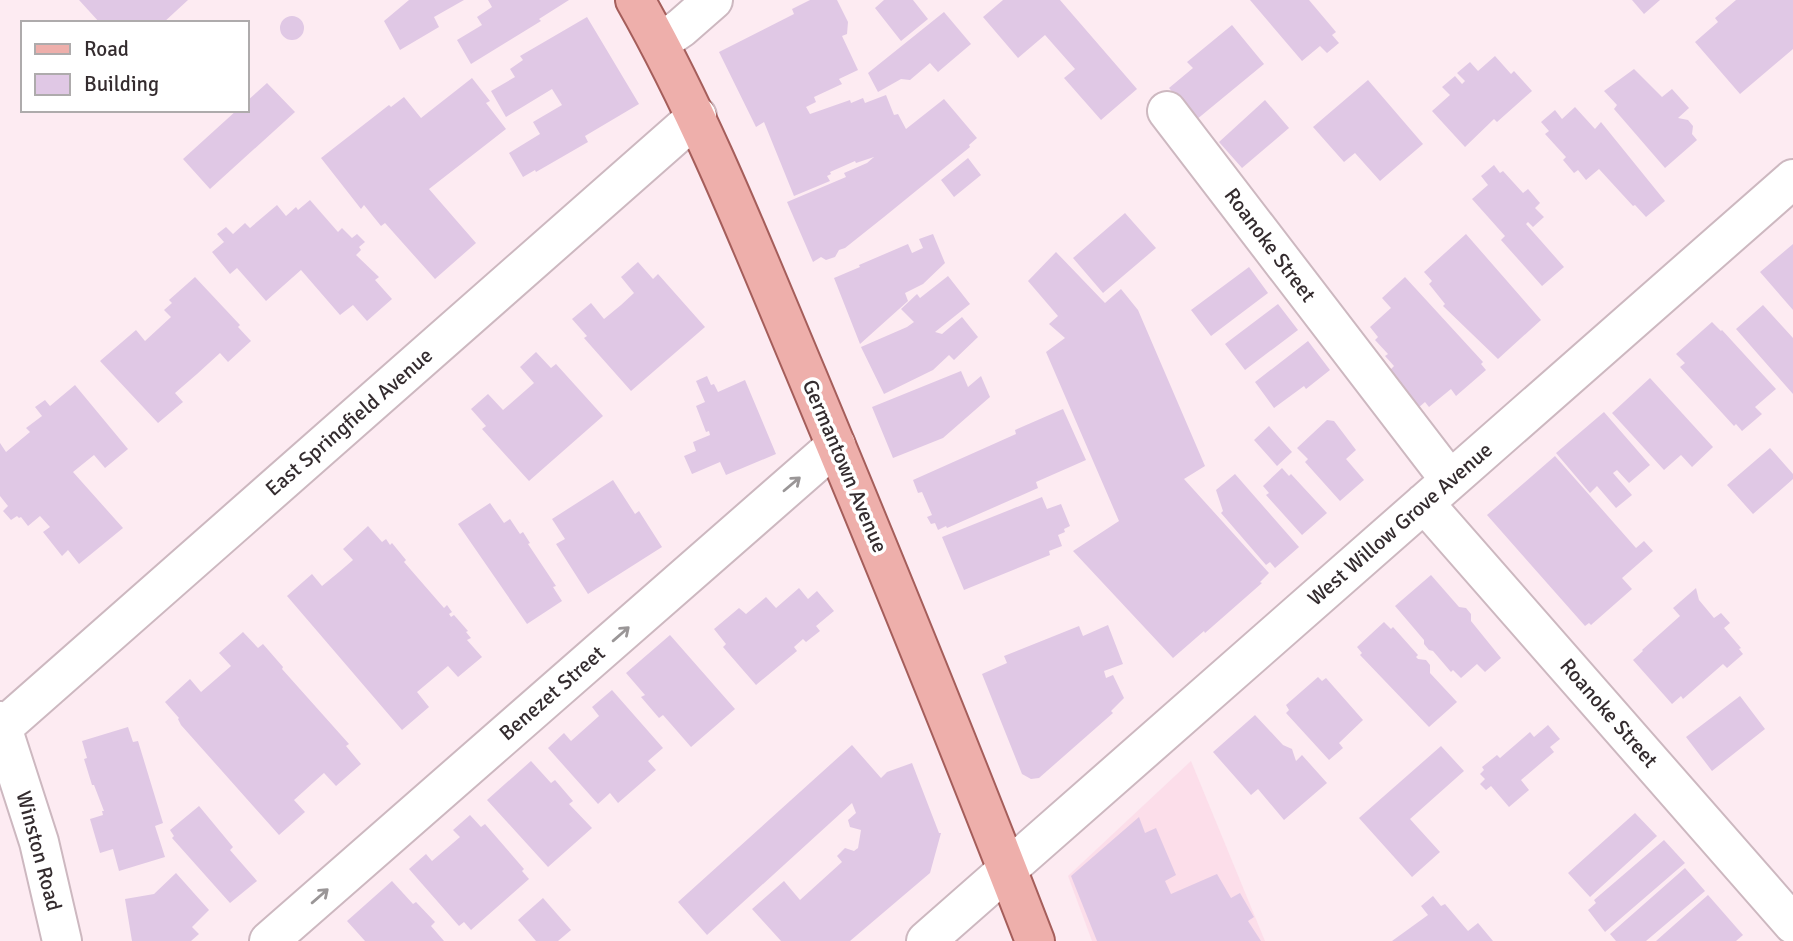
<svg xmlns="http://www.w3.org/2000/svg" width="1793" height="941" font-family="Signika,sans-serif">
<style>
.built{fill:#fcdeea}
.building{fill:#e0c8e5}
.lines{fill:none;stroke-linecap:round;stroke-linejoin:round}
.minor-casing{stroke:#cdb8c0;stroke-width:42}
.major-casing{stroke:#a55e5b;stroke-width:42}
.minor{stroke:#fff;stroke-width:38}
.major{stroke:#eeafab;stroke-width:38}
.oneway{stroke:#9a9697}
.labels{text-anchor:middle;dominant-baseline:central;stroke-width:7;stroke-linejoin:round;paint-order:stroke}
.street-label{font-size:21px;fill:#342c2f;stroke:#fff}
</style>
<rect width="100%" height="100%" fill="#fdebf2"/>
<path class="built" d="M1191 761 1265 941H1092L1068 876Z"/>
<path class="building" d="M79 0H188L163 23H100Z
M409 0H464L434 17 439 27 400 50 384 21Z
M488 0H569L539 19 541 21 471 64 457 40 482 25 477 17 492 7Z
M810 0H837L848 22 847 34 842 36 858 70 839 79 842 84 814 97 816 102 806 107 810 114 850 100 851 103 863 98 865 103 886 95 894 115 898 114 906 129 944 99 977 138 969 145 970 147 884 217 845 248 839 250 835 257 826 260 821 257 813 262 787 202 846 177 844 173 867 163 874 157 856 163 855 161 830 172 831 174 827 176 830 181 794 196 764 122 756 127 719 52 794 14 792 9Z
M884 0H913L928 19 901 41 875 8Z
M1003 0H1060L1137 89 1101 120 1064 78 1075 69 1045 35 1018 58 983 17Z
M1250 0H1309L1336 32 1332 35 1339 43 1327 53 1320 46 1302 61Z
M1632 0H1660L1644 14Z
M1736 0H1793V49L1740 94 1695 42 1718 22 1715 18Z
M944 12 971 44 938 72 930 63 910 80 901 79 878 92 868 73Z
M280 28a12 12 0 1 1 24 0a12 12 0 1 1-24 0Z
M587 17 639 104 585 136 588 142 536 172 535 170 523 177 509 153 540 134 533 122 562 105 552 89 506 117 491 91 515 77 510 69 523 60 520 56Z
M1232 25 1264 64 1196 120 1169 88 1193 68 1187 62Z
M1495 56 1511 74 1514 71 1532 91 1497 122 1494 119 1465 147 1432 111 1450 95 1442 87 1455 76 1462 84 1465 81 1457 73 1470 62 1478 71Z
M1634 69 1662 97 1672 89 1689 108 1678 118 1688 120 1693 126 1692 134 1697 140 1665 168 1614 109 1617 105 1604 91Z
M472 78 490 101 486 103 506 129 429 189 476 243 435 279 385 223 381 226 364 205 361 209 321 158 389 105 391 107 404 97 421 118Z
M1368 80 1423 144 1380 181 1355 153 1344 162 1313 127Z
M267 83 295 112 210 189 183 159 237 110H247V101Z
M1265 100 1289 128 1242 168 1219 142Z
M1575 107 1595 129 1601 122 1665 201 1646 217 1635 205 1633 206 1599 169 1586 180 1578 170 1574 173 1563 160 1566 157 1545 134 1549 131 1541 122 1555 110 1562 119Z
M968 158 981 175 954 197 941 180Z
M1494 165 1500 173 1503 171 1523 193 1528 189 1540 203 1535 208 1544 217 1533 227 1528 222 1526 224 1564 267 1542 286 1501 240 1505 236 1472 199 1488 185 1481 176Z
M310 200 338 232 342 228 352 238 357 234 365 242 359 247 361 250 356 255 379 277 375 280 392 299 367 321 353 305 340 315 301 270 266 301 237 268 230 274 212 252 224 242 217 234 226 227 233 234 245 223 250 228 277 205 286 216 296 207 298 210Z
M1125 213 1156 248 1103 293 1073 258Z
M933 234 945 263 923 284 905 293 908 301 860 344 834 278 860 267 859 265 908 244 912 253 923 248 919 239Z
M1466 234 1541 320 1498 359 1443 306 1445 304 1429 284 1432 281 1424 272Z
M1793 244V310L1760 272Z
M1056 252 1105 303 1121 289 1138 310 1205 466 1184 479 1269 573 1260 582 1262 583 1205 633 1204 631 1173 658 1073 551 1119 521 1046 352 1065 338 1049 324 1058 316 1028 281Z
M638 262 653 279 658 274 705 327 631 391 584 338 587 336 572 319 591 303 604 319 621 305 634 293 621 277Z
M1249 267 1268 293 1211 336 1191 310Z
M948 276 970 304 935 332 942 334 962 317 978 337 954 360 949 355 933 370 884 394 861 347 907 327 914 322 901 309 917 294 920 298Z
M195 277 240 325 238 327 251 341 228 362 220 353 197 374 175 393 183 402 158 423 100 361 136 330 145 341 171 317 164 310 172 303 169 300Z
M1405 277 1483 362 1481 364 1486 370 1456 396 1451 389 1429 407 1425 402 1418 408 1387 373 1394 366 1385 356 1388 354 1375 340 1378 337 1370 327 1391 308 1382 298Z
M1278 304 1298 330 1245 370 1225 344Z
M1763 305 1793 338V394L1736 329Z
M1712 322 1721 331 1722 330 1776 389 1755 407 1762 414 1742 431 1736 424 1734 426 1680 367 1685 363 1676 354Z
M1308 341 1330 370 1306 389 1304 386 1274 408 1255 382Z
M536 352 551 368 556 364 603 416 529 481 482 429 486 426 471 409 488 394 503 410 534 383 520 367Z
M961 371 968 387 981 376 990 397 943 438 893 458 872 407Z
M707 376 711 385 714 384 718 392 745 380 776 454 726 475 720 462 692 474 684 456 696 451 693 442 710 435 709 431 706 432 696 406 705 402 696 381Z
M1650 378 1713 447 1692 467 1681 455 1664 470 1612 413Z
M75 385 128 449 105 468 94 455 73 472 123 528 79 564 68 550 62 556 43 532 50 527 40 516 28 526 21 517 19 518 17 516 11 520 3 511 8 506 0 496V443L6 452 30 432 26 428 42 416 35 407 45 400 50 406Z
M1063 409 1086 460 1036 482 1038 488 947 528 946 526 938 530 935 523 931 524 927 517 932 515 922 492 918 493 913 480 1016 434 1015 430Z
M1604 412 1650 465 1629 483 1617 470 1613 473 1632 495 1616 508 1597 486 1590 493 1556 453Z
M1327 420 1334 421 1356 450 1346 459 1364 480 1340 501 1305 462 1308 459 1297 448Z
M1269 426 1292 452 1277 466 1254 440Z
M1770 448 1793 474V479L1753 514 1727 485Z
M1555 456 1636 548 1644 541 1653 551 1622 578 1632 589 1591 625 1589 623 1585 626 1487 515Z
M1282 468 1289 476 1291 474 1327 513 1302 535 1266 495 1269 493 1263 486Z
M1235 474 1299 547 1275 568 1270 562 1266 565 1221 513 1223 511 1216 490Z
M613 480 635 514 639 511 662 547 588 594 556 544 565 539 552 519Z
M1042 497 1047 509 1061 504 1070 526 1064 529 1065 532 1058 535 1062 546 1049 551 1050 555 964 590 942 537Z
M490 503 504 523 510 519 520 534 523 532 530 543 528 544 556 586 553 587 562 601 527 624 458 524Z
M368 526 382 542 386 539 390 545 392 543 406 560 404 562 444 608 447 605 452 612 449 614 451 617 454 615 468 631 466 632 471 638 467 640 482 657 458 677 448 666 417 692 429 707 402 730 287 596 312 574 322 586 339 572 353 560 343 549Z
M1431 575 1459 607 1466 608 1471 614V621L1501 658 1485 672 1477 664 1461 678 1453 670 1451 672 1433 651 1429 650 1424 644V640L1395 606Z
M799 588 808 599 817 591 834 611 816 626 820 631 806 642 803 639 794 647 797 651 756 685 723 647 726 644 714 629 739 608 746 614 766 597 776 608Z
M1696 588 1699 600 1714 618 1721 613 1730 623 1724 628 1741 648 1739 649 1743 654 1727 668 1723 664 1683 699 1681 696 1672 704 1633 660 1643 651 1642 650 1680 616 1673 608Z
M1384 622 1391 629 1393 627 1418 655 1416 657 1418 659 1426 660 1430 665V673L1457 702 1429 727 1360 655 1362 653 1357 647Z
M1108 625 1123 664 1104 671 1106 678 1113 675 1124 698 1111 711 1113 713 1039 778 1031 779 1022 774 982 674 1007 663 1004 656 1079 626 1083 636Z
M243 632 258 648 263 644 283 667 282 669 349 744 346 746 361 764 336 786 324 773 294 800 305 812 279 835 181 725 178 719 179 718 165 702 190 679 201 692 231 666 219 653Z
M670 635 735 709 691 747 663 715 659 718 641 697 645 695 626 673Z
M1318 677 1322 681 1326 678 1363 720 1339 743 1343 748 1329 760 1286 713 1289 710 1286 705Z
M612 690 663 748 648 761 656 770 618 803 610 793 598 804 548 748 564 733 571 741 599 716 592 707Z
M1740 696 1765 729 1712 771 1686 737Z
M1255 715 1283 745 1292 749 1296 761 1302 755 1327 783 1284 820 1258 789 1251 795 1213 752Z
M1548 725 1560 739 1550 747 1554 752 1521 780 1529 790 1509 807 1491 786 1486 790 1480 784 1485 779 1480 774 1484 770 1482 767 1497 755 1500 758 1530 732 1534 737Z
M128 727 133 742 138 741 163 823 155 826 165 857 119 871 113 849 100 853 90 819 103 815 102 811H104L94 785H92L84 759 87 758 82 741Z
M852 745 881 778 887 772 912 763 939 833H941L930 873 850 941H781L752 909 784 881 800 900 842 862 837 856 845 848 854 851 858 848 861 830 850 827 848 820 856 813 852 803 707 935 678 902Z
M1441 746 1464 771 1410 819 1440 852 1412 877 1359 818Z
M531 761 551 783 555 780 573 801 569 804 592 828 548 867 487 800Z
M199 806 233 847 230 850 257 881 230 903 172 838 174 836 170 830Z
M1635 813 1657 836 1590 897 1568 873Z
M470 815 481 827 485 824 524 869 522 871 529 879 471 930 464 922 459 926 409 869 426 854 432 861 460 837 453 830Z
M1139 817 1145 833 1156 828 1176 875 1165 881 1171 894 1217 874 1231 898 1240 893 1254 917 1248 921 1261 941H1097L1071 876Z
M1664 840 1685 863 1605 932 1588 910 1596 903 1594 900Z
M1685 868 1705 891 1646 941H1616L1610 934Z
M176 873 209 910 192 927 199 934 191 941H132L125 899 154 894Z
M392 881 413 904 416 902 435 922 431 926 444 941H365L347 921Z
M1708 895 1743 935 1736 941H1656Z
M1433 896 1441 906 1445 904 1468 931 1478 923 1493 941H1392L1428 915 1421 906Z
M543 898 571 930 558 941H536L518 920Z"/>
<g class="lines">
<g class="minor-casing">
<path id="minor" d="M659 43 681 28 713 0
M1167 111 1450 480
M1424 503 1793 924
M0 721 39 842 62 941
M2 728 697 116
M269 941 836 445
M926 941 1793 179"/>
</g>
<g class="major-casing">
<path id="major" d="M635 0C703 120 753 248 807 376 885 563 962 752 1035 941"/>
</g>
<use href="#minor" class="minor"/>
<use href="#major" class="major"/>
</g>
<defs><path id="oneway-shaft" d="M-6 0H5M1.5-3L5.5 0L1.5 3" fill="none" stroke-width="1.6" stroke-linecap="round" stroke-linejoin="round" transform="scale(1.75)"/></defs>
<g class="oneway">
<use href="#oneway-shaft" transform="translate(792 484) rotate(-40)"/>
<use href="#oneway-shaft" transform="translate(621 634) rotate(-41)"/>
<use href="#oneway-shaft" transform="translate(320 896) rotate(-41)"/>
</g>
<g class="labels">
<g class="street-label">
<text transform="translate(1270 245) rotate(53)">Roanoke Street</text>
<text transform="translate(349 422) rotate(-41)">East Springfield Avenue</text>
<text transform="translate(845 466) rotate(67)">Germantown Avenue</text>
<text transform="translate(1400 524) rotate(-41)">West Willow Grove Avenue</text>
<text transform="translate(552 693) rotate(-41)">Benezet Street</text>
<text transform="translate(1609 713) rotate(49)">Roanoke Street</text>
<text transform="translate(39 851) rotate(75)">Winston Road</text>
</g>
</g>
<rect x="21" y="21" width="228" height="91" fill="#ffffff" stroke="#aeabac" stroke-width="2"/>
<rect x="35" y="44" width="35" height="10" fill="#eeafab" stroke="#aeabac" stroke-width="2"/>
<text x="84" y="56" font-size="21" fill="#342c2f">Road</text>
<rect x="35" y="74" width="35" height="21" fill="#e0c8e5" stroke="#aeabac" stroke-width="2"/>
<text x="84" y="91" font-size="21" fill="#342c2f">Building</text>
</svg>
